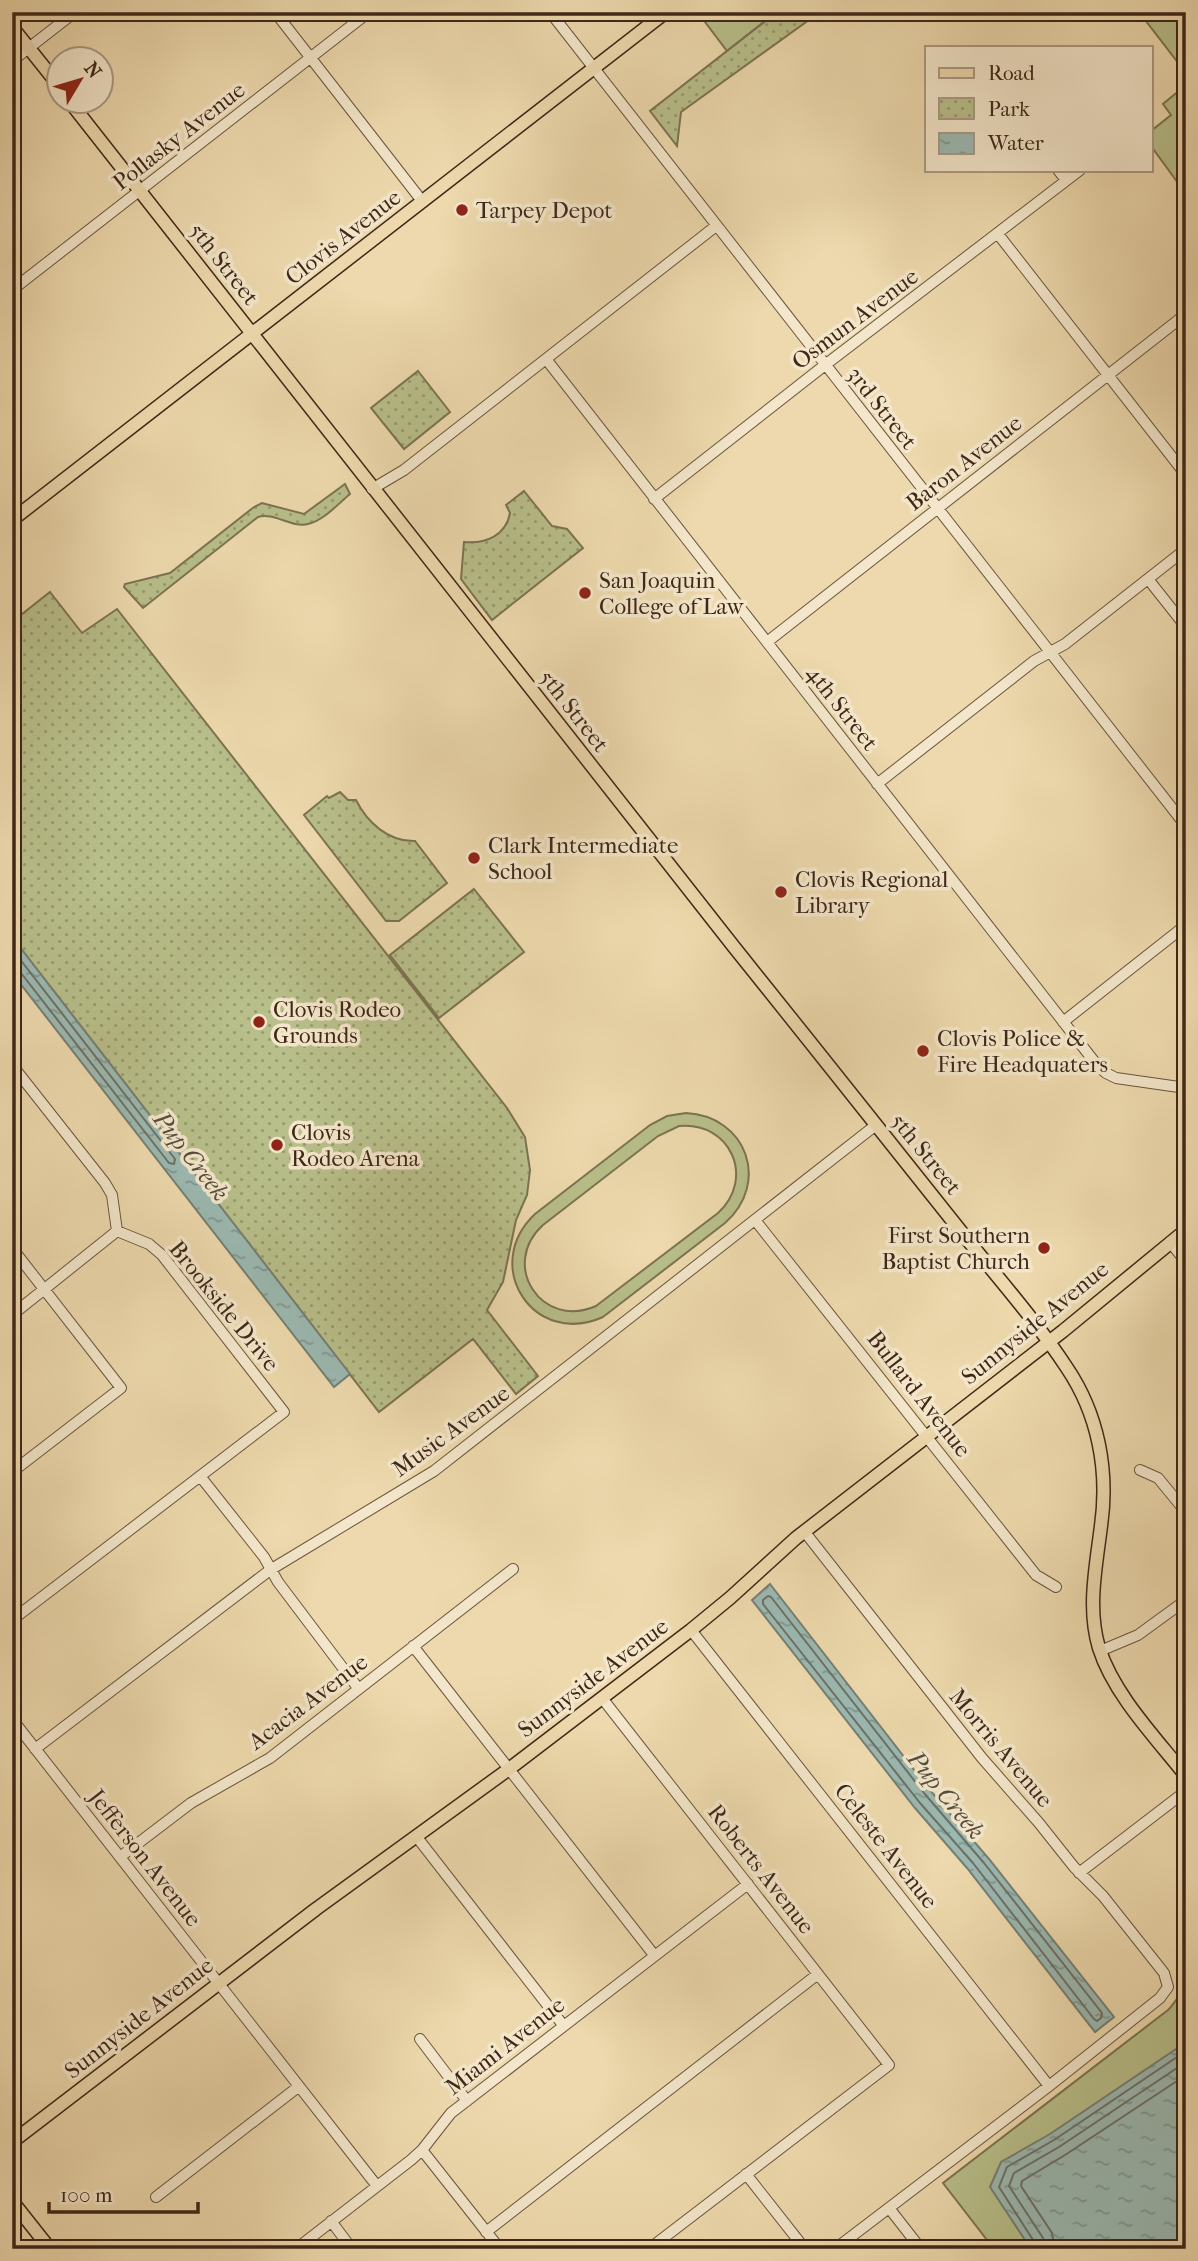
<svg xmlns="http://www.w3.org/2000/svg" width="1198" height="2261" font-family="'IM FELL French Canon',serif">
<style>
.grass{fill:#b8bf8a;stroke:#7c7351;stroke-width:2;fill-rule:evenodd}
.park{fill:url(#park-dots);stroke:#7c7351;stroke-width:2}
.water{fill:url(#water-ripples);stroke:#767f74;stroke-width:2}
.lines{fill:none;stroke-linecap:round;stroke-linejoin:round}
.shore{stroke:#6d7065;stroke-width:2}
.minor-casing{stroke:#6a543d;stroke-width:12}
.major-casing{stroke:#3f2718;stroke-width:15}
.minor{stroke:#f3e6ca;stroke-width:10}
.major{stroke:#edd9ad;stroke-width:12}
.poi-dot{fill:#8f2418;stroke:#f3e6ca;stroke-width:2.5}
.labels{text-anchor:middle;dominant-baseline:central;stroke-width:7;stroke-linejoin:round;paint-order:stroke}
.street-label{font-size:23px;fill:#3f2718;stroke:#f3e6ca}
.poi-label{font-size:23px;fill:#3f2718;stroke:#f3e6ca;text-anchor:start}
.water-label{font-size:24px;font-style:italic;fill:#564c3e;stroke:#f3e6ca}
</style>
<defs>
<pattern id="park-dots" width="8" height="8" patternUnits="userSpaceOnUse" patternTransform="scale(1.75)"><rect width="8" height="8" fill="#b8bf8a"/><path d="M2 2h.1M6 6h.1" fill="none" stroke="#979b70" stroke-width="1.8" stroke-linecap="round"/></pattern>
<pattern id="water-ripples" width="26" height="14" patternUnits="userSpaceOnUse" patternTransform="scale(1.75)"><rect width="26" height="14" fill="#9bb9b2"/><path d="M2 4q2-2 4 0t4 0M15 11q2-2 4 0t4 0" fill="none" stroke="#809690"/></pattern>
</defs>
<rect width="100%" height="100%" fill="#edd9ad"/>
<filter id="stains"><feTurbulence type="fractalNoise" baseFrequency=".00286" numOctaves="4"/><feColorMatrix values="0 0 0 0 .2 0 0 0 0 .09 0 0 0 0 .02 0 0 0 .5 -.17"/></filter>
<radialGradient id="worn" r=".72"><stop offset=".6" stop-color="#630" stop-opacity="0"/><stop offset="1" stop-color="#630" stop-opacity=".3"/></radialGradient>
<path class="grass" d="M702 12H777L727 51 699 14Z
M1139 12H1186V73Z
M1186 85V194L1151 146V131L1171 115 1163 104Z
M686 1113C746 1116 771 1182 725 1223L603 1317C534 1348 480 1266 535 1214L650 1125 667 1116ZM679 1126C730 1121 756 1178 718 1213L596 1306C542 1330 499 1265 543 1225L658 1136Z
M1186 1989V2249H994L943 2183 1168 2010C1175 2003 1178 1995 1186 1989Z"/>
<path class="park" d="M777 12H820L681 112 677 146 650 111Z
M418 371 450 412 404 449 371 408Z
M345 484 350 494C338 504 323 521 308 524 291 528 274 512 258 517L143 608 124 587 125 584 170 573 254 507 262 503 304 514Z
M524 491 552 526 567 529 583 548 492 620 461 579 464 542C485 544 506 536 510 513L506 505Z
M50 592 82 633 117 609 507 1108 525 1137 530 1170 527 1195 516 1220 503 1282 487 1310 538 1376 516 1394 473 1339 379 1412 12 937V622Z
M340 792 348 800H356C367 822 388 842 415 841L447 883 399 921H386L304 815 327 796 329 798Z
M474 889 524 952 439 1018 390 955Z"/>
<path class="water" d="M12 937 350 1374 334 1387 12 973Z
M770 1584 929 1789 989 1859 1114 2017 1095 2032 967 1868 915 1808 752 1600Z
M1186 2035V2249H1031L990 2187 1001 2162 1050 2134 1176 2049Z"/>
<g class="lines">
<path class="shore" d="M12 949 175 1159 174 1164 169 1163 21 973 12 970
M768 1596 771 1597 924 1793 984 1863 1102 2013 1101 2018 1097 2021 1094 2019 973 1863 920 1803 763 1604V1600Z
M1036 2249 1035 2243 999 2187 1007 2167 1054 2140 1180 2055 1186 2048
M1045 2249 1043 2238 1009 2186 1014 2173 1059 2147 1186 2062
M1055 2249 1052 2233 1021 2186 1022 2181 1065 2155 1186 2075"/>
<g class="minor-casing">
<path id="minor" d="M275 12 422 201
M550 12 1186 826
M12 61 75 12
M1058 170 1066 180
M998 234 1186 475
M12 271 21 283
M12 290 369 12
M546 359 1097 1065 1106 1073 1116 1078 1186 1088
M372 489 404 470 716 226
M654 499 825 365 1080 170
M1148 579 1186 627
M767 642 1186 314
M877 784 1034 661 1065 644 1186 549
M1063 1022 1186 925
M12 1065 105 1183 112 1195 117 1231 149 1244 162 1255 284 1412 12 1620
M755 1220 1036 1575 1056 1587
M1170 1242 1186 1262
M12 1248 121 1388 12 1472
M12 1315 117 1231
M1140 1470 1158 1478 1186 1512
M200 1476 264 1557 278 1582 358 1688
M804 1531 982 1758 1039 1823 1074 1867 1103 1896 1164 1973 1168 1987 1160 1998 1049 2086 835 2249
M691 1630 1049 2086
M413 1646 654 1955
M1100 1651 1138 1635 1186 1600
M602 1698 889 2065 649 2249
M12 1719 377 2186
M35 1749 270 1570 434 1471 876 1125
M416 1836 563 2025
M120 1857 191 1803 270 1758 513 1569
M1079 1873 1186 1791
M420 2039 467 2101
M422 2150 500 2249
M746 2174 805 2249
M156 2197 298 2087
M889 2208 921 2249
M331 2221 352 2249
M486 2232 818 1974
M296 2249 411 2160 422 2150 451 2113 748 1884"/>
</g>
<g class="major-casing">
<path id="major" d="M12 27 60 87
M70 102C289 385 511 666 734 947 809 1041 885 1135 959 1229 995 1275 1035 1319 1067 1368 1098 1414 1109 1470 1101 1526 1096 1567 1087 1608 1099 1648 1114 1695 1156 1738 1186 1776
M12 520 666 12
M12 2142 316 1909 509 1769 691 1630 730 1598 796 1538 1063 1331 1186 1230
M12 2201 50 2249"/>
</g>
<use href="#minor" class="minor"/>
<use href="#major" class="major"/>
</g>
<g class="poi-dot">
<circle cx="462" cy="210" r="7"/>
<circle cx="585" cy="593" r="7"/>
<circle cx="474" cy="858" r="7"/>
<circle cx="781" cy="892" r="7"/>
<circle cx="259" cy="1022" r="7"/>
<circle cx="923" cy="1051" r="7"/>
<circle cx="277" cy="1145" r="7"/>
<circle cx="1044" cy="1248" r="7"/>
</g>
<g class="labels">
<g class="street-label">
<text transform="translate(179 136) rotate(-38)">Pollasky Avenue</text>
<text transform="translate(343 237) rotate(-38)">Clovis Avenue</text>
<text transform="translate(224 264) rotate(52)">5th Street</text>
<text transform="translate(855 319) rotate(-37)">Osmun Avenue</text>
<text transform="translate(882 408) rotate(52)">3rd Street</text>
<text transform="translate(964 463) rotate(-38)">Baron Avenue</text>
<text transform="translate(842 708) rotate(52)">4th Street</text>
<text transform="translate(574 711) rotate(52)">5th Street</text>
<text transform="translate(926 1154) rotate(51)">5th Street</text>
<text transform="translate(224 1306) rotate(51)">Brookside Drive</text>
<text transform="translate(1035 1323) rotate(-39)">Sunnyside Avenue</text>
<text transform="translate(919 1394) rotate(52)">Bullard Avenue</text>
<text transform="translate(451 1431) rotate(-36)">Music Avenue</text>
<text transform="translate(593 1678) rotate(-37)">Sunnyside Avenue</text>
<text transform="translate(308 1702) rotate(-37)">Acacia Avenue</text>
<text transform="translate(1001 1748) rotate(50)">Morris Avenue</text>
<text transform="translate(886 1846) rotate(52)">Celeste Avenue</text>
<text transform="translate(145 1858) rotate(52)">Jefferson Avenue</text>
<text transform="translate(761 1869) rotate(52)">Roberts Avenue</text>
<text transform="translate(139 2018) rotate(-38)">Sunnyside Avenue</text>
<text transform="translate(505 2046) rotate(-38)">Miami Avenue</text>
</g>
<g class="poi-label">
<text x="476" y="210">Tarpey Depot</text>
<text x="599" y="580">San Joaquin<tspan x="599" dy="26">College of Law</tspan></text>
<text x="488" y="845">Clark Intermediate<tspan x="488" dy="26">School</tspan></text>
<text x="795" y="879">Clovis Regional<tspan x="795" dy="26">Library</tspan></text>
<text x="273" y="1009">Clovis Rodeo<tspan x="273" dy="26">Grounds</tspan></text>
<text x="937" y="1038">Clovis Police &amp;<tspan x="937" dy="26">Fire Headquaters</tspan></text>
<text x="291" y="1132">Clovis<tspan x="291" dy="26">Rodeo Arena</tspan></text>
<text x="1030" y="1235" text-anchor="end">First Southern<tspan x="1030" dy="26">Baptist Church</tspan></text>
</g>
<g class="water-label">
<text transform="translate(191 1156) rotate(52)">Pup Creek</text>
<text transform="translate(946 1795) rotate(51)">Pup Creek</text>
</g>
</g>
<rect width="1198" height="2261" fill="none" stroke="#edd9ad" stroke-width="42"/>
<rect x="14" y="14" width="1170" height="2233" fill="none" stroke="#3f2718" stroke-width="3.5"/>
<rect x="21" y="21" width="1156" height="2219" fill="none" stroke="#3f2718" stroke-width="2"/>
<rect x="925" y="46" width="228" height="126" fill="#f3e6ca" stroke="#ab9a83" stroke-width="2"/>
<rect x="939" y="68" width="35" height="10" fill="#edd9ad" stroke="#ab9a83" stroke-width="2"/>
<text x="988" y="80" font-size="21" fill="#3f2718">Road</text>
<rect x="939" y="98" width="35" height="21" fill="url(#park-dots)" stroke="#ab9a83" stroke-width="2"/>
<text x="988" y="116" font-size="21" fill="#3f2718">Park</text>
<rect x="939" y="133" width="35" height="21" fill="url(#water-ripples)" stroke="#ab9a83" stroke-width="2"/>
<text x="988" y="150" font-size="21" fill="#3f2718">Water</text>
<g transform="translate(80 80) rotate(52)"><circle r="33" fill="#f3e6ca" stroke="#ab9a83" stroke-width="2"/>
<path d="M0-5L12 26L0 18L-12 26Z" fill="#8f2418"/>
<text y="-10" font-size="19" font-weight="bold" text-anchor="middle" fill="#3f2718">N</text>
</g>
<path d="M49 2202v10h149v-10" fill="none" stroke="#3f2718" stroke-width="3.5"/>
<text x="60" y="2202" font-size="21" fill="#3f2718" stroke="#f3e6ca" stroke-width="5" paint-order="stroke">100 m</text>
<rect width="100%" height="100%" filter="url(#stains)"/>
<rect width="100%" height="100%" fill="url(#worn)"/>
</svg>
